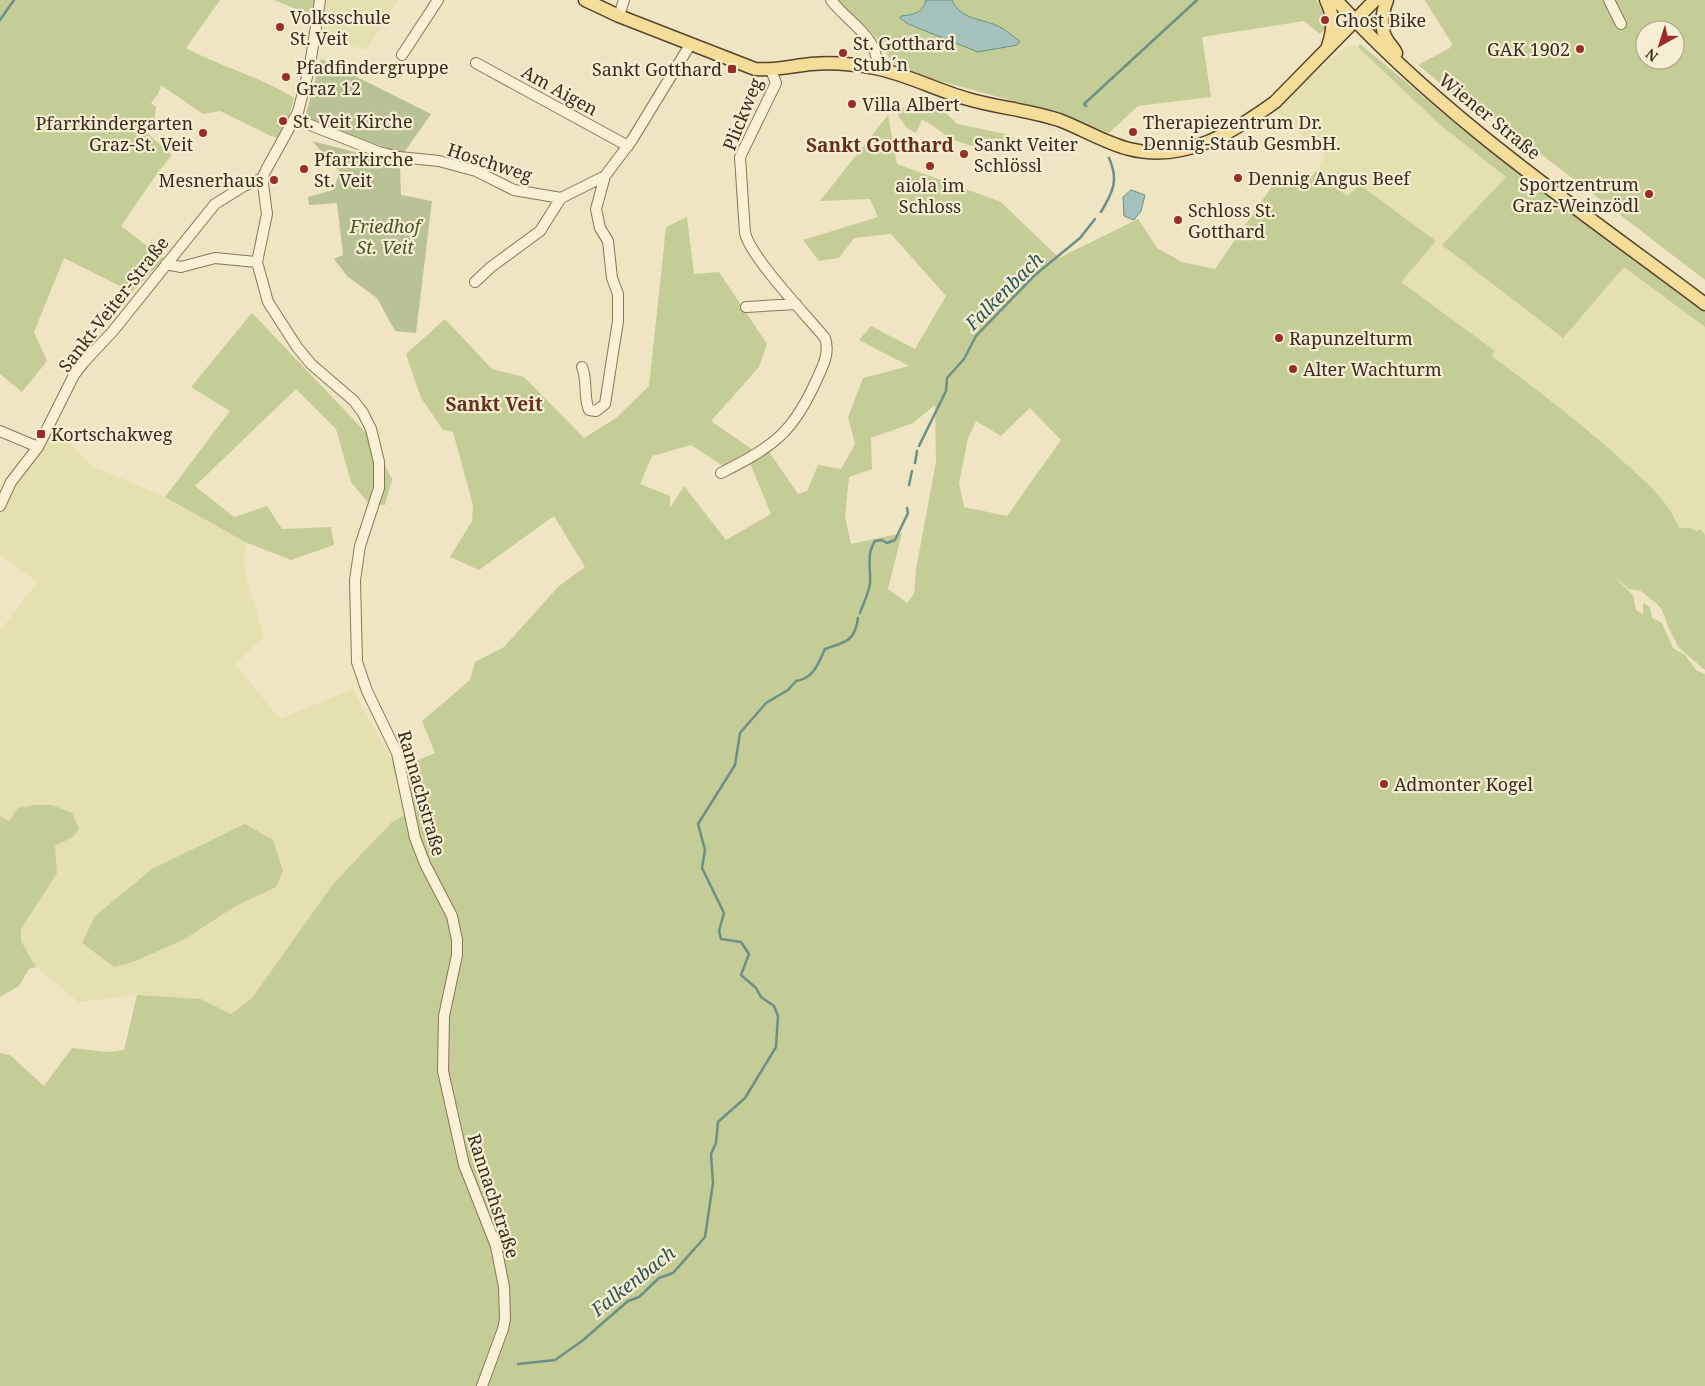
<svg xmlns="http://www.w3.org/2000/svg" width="1705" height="1386" font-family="'Noto Serif',serif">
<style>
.farmland{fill:#e5e0af;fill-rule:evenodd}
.green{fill:#c3cd95;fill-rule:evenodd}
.cemetery{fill:#b9c295}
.water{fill:#a4c1bb;stroke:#6b9089}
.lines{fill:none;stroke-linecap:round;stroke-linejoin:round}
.stream{stroke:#6b9089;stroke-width:2.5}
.minor-casing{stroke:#897659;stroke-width:12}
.major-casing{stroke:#57432d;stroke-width:15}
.minor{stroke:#f9f1d5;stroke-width:10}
.major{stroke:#f3dd99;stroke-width:12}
.poi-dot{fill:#992e27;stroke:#f6eed2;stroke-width:2}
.labels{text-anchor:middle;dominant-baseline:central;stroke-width:4.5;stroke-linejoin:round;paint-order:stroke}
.poi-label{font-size:18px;fill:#382c1d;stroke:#f6eed2;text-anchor:start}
.street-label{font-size:18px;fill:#382c1d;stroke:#f6eed2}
.park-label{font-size:18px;font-style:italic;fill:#455523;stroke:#f6eed2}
.neighbourhood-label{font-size:19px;font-weight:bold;fill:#66301c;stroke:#f6eed2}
.water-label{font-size:19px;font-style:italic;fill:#2c5859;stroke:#f6eed2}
</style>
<rect width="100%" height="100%" fill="#efe5c2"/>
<path class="farmland" d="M326 0H398L366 50 322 38Z
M1346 46H1357L1439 124 1507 177 1442 245 1624 267 1705 327V535L1701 529 1696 531 1690 528H1679L1675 516 1645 481 1591 432 1492 356 1495 352 1400 282 1436 241 1360 185 1347 196 1316 171 1325 156 1274 109Z
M54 430 92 466 165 497 245 542 244 570 264 636 235 664 280 719 353 689 392 761 399 784 405 815 392 822 333 884 254 997 231 1014 201 999 137 995 78 1002 36 967 21 941V929L57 873 55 846 73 837 9 821 0 816V631L37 582 0 555V498ZM283 871 276 887 234 907 185 939Z"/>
<path class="green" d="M0 0H220L186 48C221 67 261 77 294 98L289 116 278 138 271 136 220 111 203 114 161 85 158 94 151 103 156 107 154 122 147 133 172 155 159 171 121 226 164 259 132 292 64 258 34 332 47 361 22 392 0 374Z
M274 0H315L313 16Z
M836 0H1316L1322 9 1325 29 1320 34 1304 21 1202 37 1211 97 1138 106 1109 133 1058 113 903 71C885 58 885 47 871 32 860 21 847 11 836 0Z
M1425 0H1705V280L1481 108 1480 116 1418 65 1450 48 1452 44ZM1645 30H1675V60H1645Z
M1360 44 1479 143 1705 312V327L1624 267 1563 338 1442 245 1506 177 1439 124 1358 47Z
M922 107 945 112 957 124 1010 135 1013 138 1012 143C997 154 967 146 952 139 941 134 934 124 922 120L916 133 907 128 898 116 900 108Z
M888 115 897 164 1001 202 1059 258 1138 219 1157 248 1182 262 1215 269 1277 179 1287 186 1296 185 1301 189 1316 171 1347 196 1360 185 1436 241 1401 282 1495 351 1492 356C1538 391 1584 425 1626 464 1646 482 1670 503 1679 528H1690L1696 531 1701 529 1705 535V670L1679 648 1669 629 1662 610 1658 605 1641 591 1629 589 1614 576 1633 595 1636 610 1643 614V603L1650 607 1652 618 1662 623 1673 648 1685 655 1696 670 1705 674V1386H0V1053L10 1055 44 1086 72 1048 107 1052 124 1050 137 995 201 999 231 1014 253 997 333 884 392 822 405 815 392 761 414 762 435 753 422 721 470 680 475 662 504 647 559 586 585 567 554 516 479 570 450 557 472 521 473 505 453 432 443 430 421 398 406 354 445 319 492 369 524 377 584 438 616 418 649 386 666 227 687 217 694 274 719 272 767 344 759 367 711 421 753 450 733 464 723 466 691 445 652 456 640 484 670 496V508L684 486 726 540 771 514 749 461 767 449 798 494 807 491 818 465 841 469 855 444 848 417 863 378 909 366 859 340 871 326 915 349 946 296 891 234 854 238 839 258 819 261 803 240 878 217 870 199 820 201ZM935 405 936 462 916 569 914 594 907 603 888 589 902 533 851 544 845 517 849 477 872 469 871 438 913 423ZM1030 408 1061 440 1007 516 964 507 959 483 968 438 976 421 1001 436Z
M252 313 371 438 392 479 385 505 369 504 351 482 336 429 296 389 195 486 234 517 267 506 282 529 331 527 334 545 291 560 245 542 165 497 230 411 191 387Z
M35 805H52L72 813 79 828 73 837 55 846 57 873 21 929V941L36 967 29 969 19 986 0 997V816L9 821 18 808Z
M245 824 273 840 283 871 276 887 234 907 185 939 133 962 114 967 82 943 95 916 152 869Z"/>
<path class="cemetery" d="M321 59 431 114 403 154 305 118Z
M312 141 398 163 400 166 401 195 432 201 416 333 395 331 377 298 348 277 334 259 343 255 337 203 309 205 308 197 333 190 340 172Z"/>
<path class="water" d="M926 0H952C960 20 982 18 1000 27 1006 30 1013 37 1020 41L1017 45 978 52 908 24 900 18 901 16C912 15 924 13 926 0Z
M1131 190 1145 195 1141 211 1134 220 1124 216 1123 197Z"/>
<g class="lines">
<path class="stream" d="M0 20 14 0
M1086 106 1084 104 1197 0
M1101 212C1113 192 1119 180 1109 158
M919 446 946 391 947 378 964 359 976 336 1035 275 1080 238 1095 219
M915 463 917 451
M909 485 912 471
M860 613C863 604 869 593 870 583 871 568 866 555 875 541L882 540 887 543 895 540 908 513 907 508
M518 1364 555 1360 582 1341 628 1301 639 1297 659 1278 673 1273 705 1237 713 1183 711 1154 716 1143 718 1122 745 1098 776 1047 778 1016 774 1006 761 997 756 988 741 975 749 954 741 942 721 939 719 931 724 913 702 868 705 850 698 824 735 765 740 733 766 703 788 690 796 681C814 678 818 664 825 649 846 642 855 641 858 618"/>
<g class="minor-casing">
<path id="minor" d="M831 0C848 23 880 37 877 69
M1609 0 1621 24
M619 16 624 0
M402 55 438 0
M476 63 628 146
M295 119 379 152 399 157 439 161 476 171 514 190 561 198 605 176 632 140 690 45
M266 170 298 112 310 65 320 0
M264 174 263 184 267 214 257 262 268 302 297 347 311 364 354 401 363 413 371 429 379 462V488L360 546 355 580 357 662 367 691 397 753 415 838 425 864 452 916 457 940V955L444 1016 443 1071 464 1165 496 1246 504 1287 505 1319 503 1329 482 1386
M166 264 181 267 215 258 257 262
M475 282 491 267 540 231 561 198
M746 307 796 304
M582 367C588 381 583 397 589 410L596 411 605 404 618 321V294L612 278 608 241 600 228 596 209 605 176
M0 431 38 447
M721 473C774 446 793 433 817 379 823 366 830 353 825 338 807 316 751 258 745 233L740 157 776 83 771 70
M0 506 11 482 38 447 74 375 84 362 113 331 215 204 244 186 263 178"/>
</g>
<g class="major-casing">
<path id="major" d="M585 0 619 16 755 69C774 71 792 66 811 64 832 62 854 64 875 68 906 74 936 90 968 99 998 108 1030 110 1059 120 1083 129 1105 143 1129 149 1184 163 1232 133 1275 102L1375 0
M1326 0C1334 16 1334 29 1328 46
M1336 0C1443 118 1579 209 1705 304
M1387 0C1382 13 1379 27 1387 40 1390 45 1394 48 1396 53"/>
</g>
<use href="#minor" class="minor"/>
<use href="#major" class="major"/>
</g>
<g class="poi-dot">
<circle cx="1325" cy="20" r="5"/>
<circle cx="280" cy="27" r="5"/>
<circle cx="1580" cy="49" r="5"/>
<circle cx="843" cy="53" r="5"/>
<rect x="727" y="64" width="10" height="10" rx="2.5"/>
<circle cx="286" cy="77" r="5"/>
<circle cx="852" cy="104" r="5"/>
<circle cx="283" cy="121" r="5"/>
<circle cx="1133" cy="132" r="5"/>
<circle cx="203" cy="133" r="5"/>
<circle cx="964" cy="154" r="5"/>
<circle cx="930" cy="166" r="5"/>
<circle cx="304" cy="169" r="5"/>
<circle cx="1238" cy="178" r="5"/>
<circle cx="274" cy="180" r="5"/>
<circle cx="1649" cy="194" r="5"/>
<circle cx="1178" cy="220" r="5"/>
<circle cx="1279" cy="338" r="5"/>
<circle cx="1293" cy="369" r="5"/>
<rect x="36" y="429" width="10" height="10" rx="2.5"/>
<circle cx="1384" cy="784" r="5"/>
</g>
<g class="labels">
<g class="poi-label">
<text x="290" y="17">Volksschule<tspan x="290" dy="21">St. Veit</tspan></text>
<text x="1335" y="20">Ghost Bike</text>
<text x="853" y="43">St. Gotthard<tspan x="853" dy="21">Stub´n</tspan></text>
<text x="1570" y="49" text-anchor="end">GAK 1902</text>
<text x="296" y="67">Pfadfindergruppe<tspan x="296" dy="21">Graz 12</tspan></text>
<text x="722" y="69" text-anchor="end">Sankt Gotthard</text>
<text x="862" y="104">Villa Albert</text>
<text x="293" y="121">St. Veit Kirche</text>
<text x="1143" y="122">Therapiezentrum Dr.<tspan x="1143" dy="21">Dennig-Staub GesmbH.</tspan></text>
<text x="193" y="123" text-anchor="end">Pfarrkindergarten<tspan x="193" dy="21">Graz-St. Veit</tspan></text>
<text x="974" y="144">Sankt Veiter<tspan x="974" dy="21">Schlössl</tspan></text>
<text x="314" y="159">Pfarrkirche<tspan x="314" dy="21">St. Veit</tspan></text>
<text x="1248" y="178">Dennig Angus Beef</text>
<text x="264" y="180" text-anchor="end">Mesnerhaus</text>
<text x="1639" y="184" text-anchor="end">Sportzentrum<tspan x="1639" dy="21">Graz-Weinzödl</tspan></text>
<text x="930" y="185" text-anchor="middle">aiola im<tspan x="930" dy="21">Schloss</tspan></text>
<text x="1188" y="210">Schloss St.<tspan x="1188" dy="21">Gotthard</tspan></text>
<text x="1289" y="338">Rapunzelturm</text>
<text x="1303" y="369">Alter Wachturm</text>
<text x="51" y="434">Kortschakweg</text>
<text x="1394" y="784">Admonter Kogel</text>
</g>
<g class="street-label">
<text transform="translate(560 90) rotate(29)">Am Aigen</text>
<text transform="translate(742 114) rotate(-68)">Plickweg</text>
<text transform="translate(1490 116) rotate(39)">Wiener Straße</text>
<text transform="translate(490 162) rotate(18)">Hoschweg</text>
<text transform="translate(113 304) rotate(-52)">Sankt-Veiter-Straße</text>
<text transform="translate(422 793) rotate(74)">Rannachstraße</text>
<text transform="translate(494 1196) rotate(72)">Rannachstraße</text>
</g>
<g class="park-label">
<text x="385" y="226">Friedhof<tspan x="385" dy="21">St. Veit</tspan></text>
</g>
<g class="neighbourhood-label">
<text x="880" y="145">Sankt Gotthard</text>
<text x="494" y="404">Sankt Veit</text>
</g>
<g class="water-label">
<text transform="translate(1004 291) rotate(-45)">Falkenbach</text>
<text transform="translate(633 1281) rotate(-38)">Falkenbach</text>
</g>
</g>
<g transform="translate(1660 45) rotate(219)"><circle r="24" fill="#f6eed2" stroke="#aaa08a"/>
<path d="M0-4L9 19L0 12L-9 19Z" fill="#992e27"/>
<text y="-8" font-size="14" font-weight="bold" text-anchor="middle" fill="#382c1d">N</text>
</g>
</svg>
